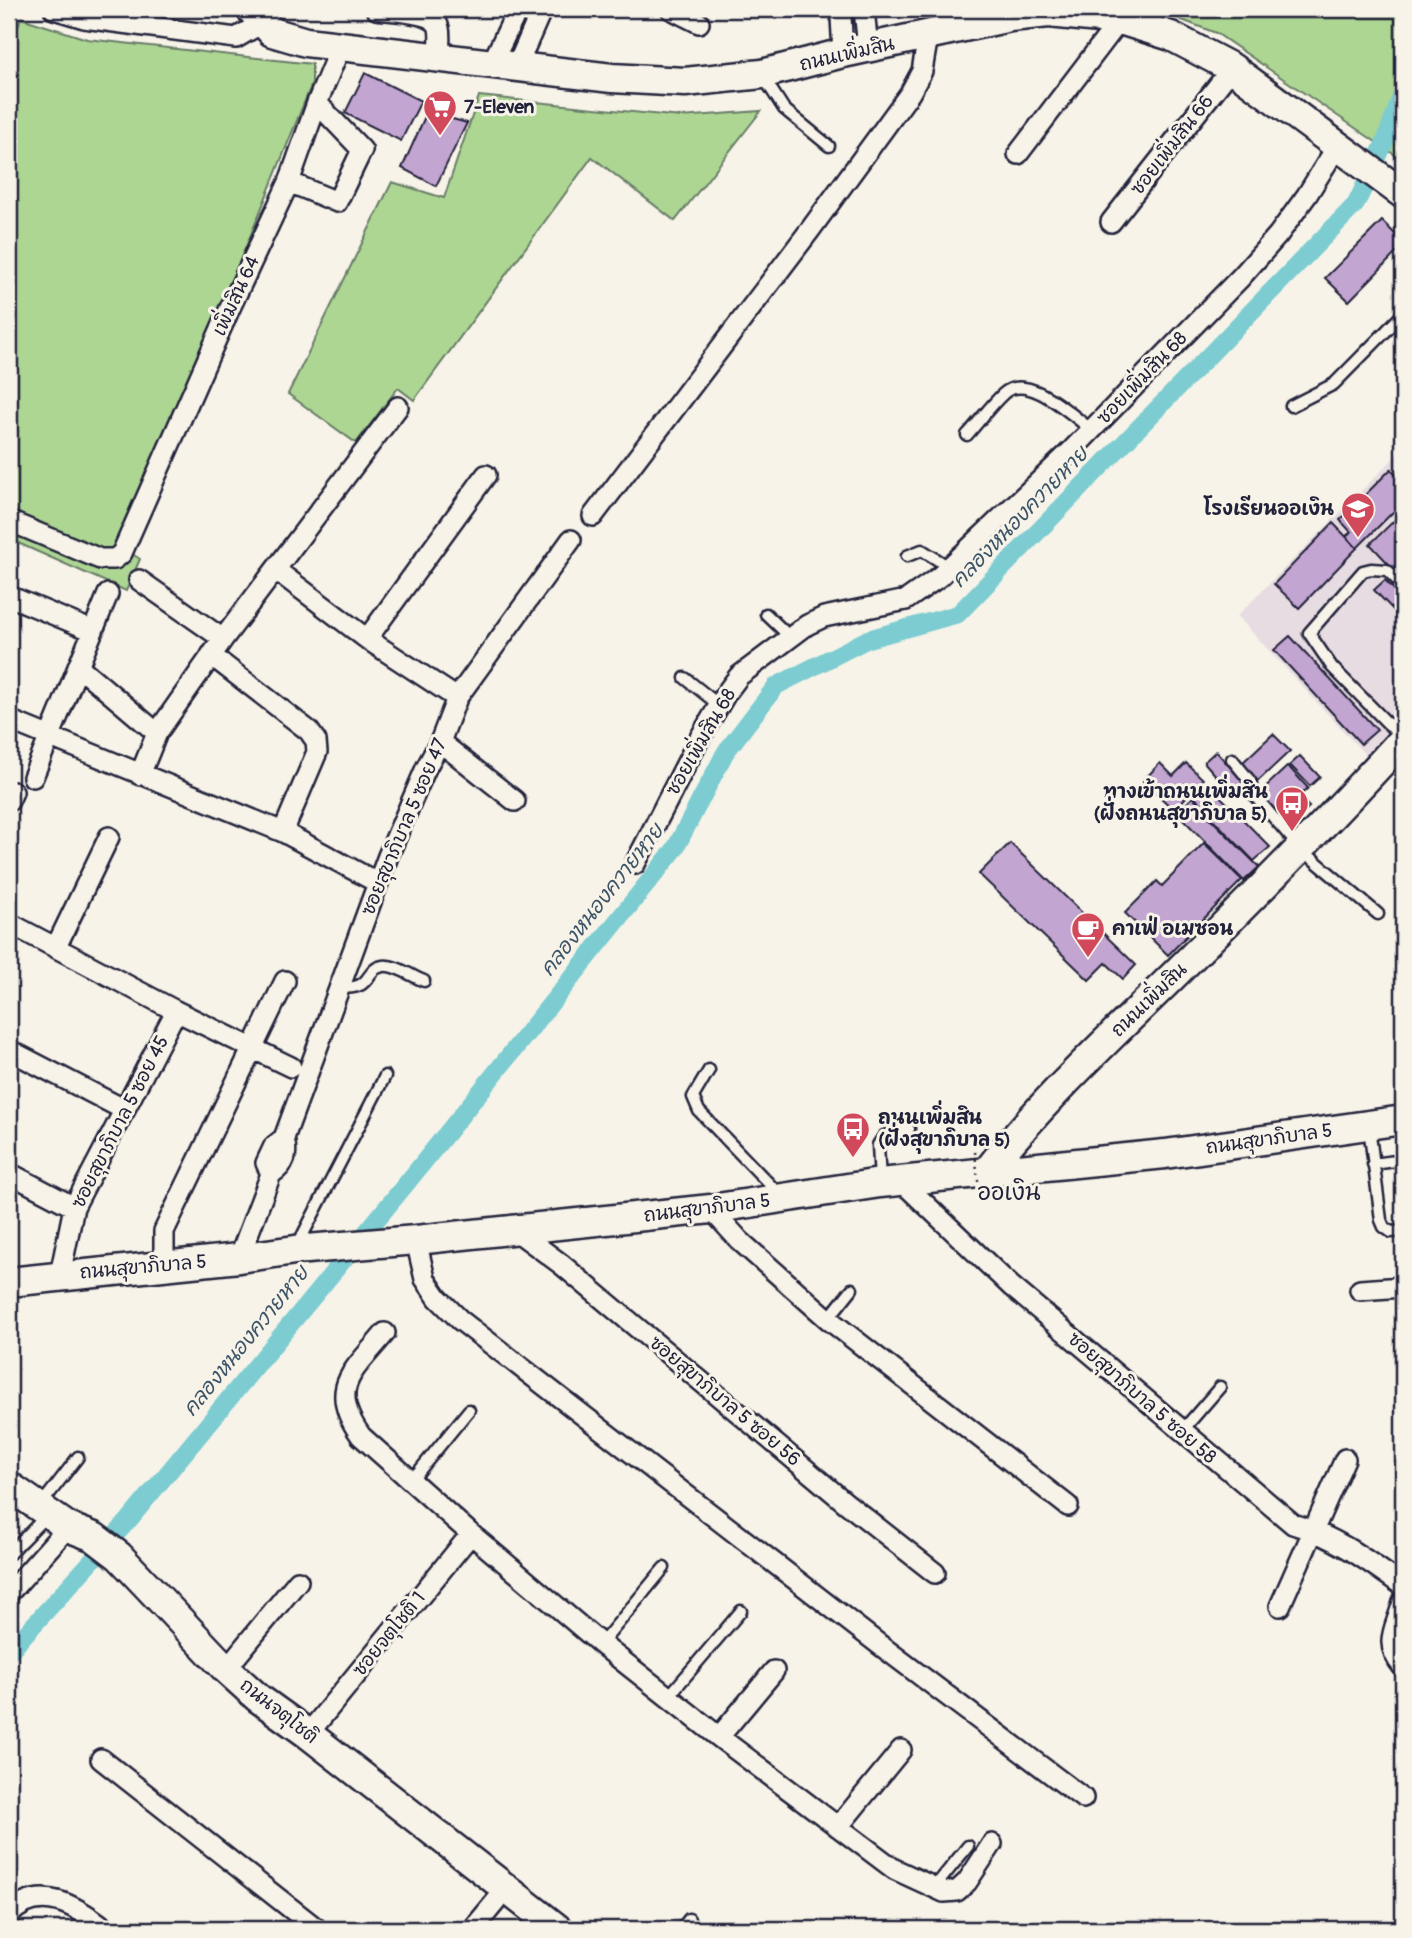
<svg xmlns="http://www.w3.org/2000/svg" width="1412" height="1938" font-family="Pangolin,'Playpen Sans Thai',sans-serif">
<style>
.built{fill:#e7dce1}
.green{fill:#add693;stroke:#687c67;stroke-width:2}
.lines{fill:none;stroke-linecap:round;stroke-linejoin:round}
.canal{stroke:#7bccd1;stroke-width:18}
.building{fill:#c3a5d1;stroke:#22223b;stroke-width:2}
.lane-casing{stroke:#22223b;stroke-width:15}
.street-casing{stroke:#22223b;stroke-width:24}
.secondary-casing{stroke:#22223b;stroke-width:33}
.lane{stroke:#f7f3e8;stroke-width:10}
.street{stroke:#f7f3e8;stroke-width:19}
.secondary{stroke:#f7f3e8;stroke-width:28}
.path-bridge{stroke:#22223b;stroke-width:2.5;stroke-dasharray:2 5;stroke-linecap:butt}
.labels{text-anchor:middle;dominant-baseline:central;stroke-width:6;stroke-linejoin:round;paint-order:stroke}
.street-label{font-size:19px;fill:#22223b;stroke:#f7f3e8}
.poi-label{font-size:19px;font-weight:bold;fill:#22223b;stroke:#f7f3e8;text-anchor:start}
.water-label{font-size:21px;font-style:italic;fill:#3d5568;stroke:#f7f3e8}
.quarter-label{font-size:23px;fill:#22223b;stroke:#f7f3e8}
</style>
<rect width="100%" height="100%" fill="#f7f3e8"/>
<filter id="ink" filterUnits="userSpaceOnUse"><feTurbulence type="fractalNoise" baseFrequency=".0143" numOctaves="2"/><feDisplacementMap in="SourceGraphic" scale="14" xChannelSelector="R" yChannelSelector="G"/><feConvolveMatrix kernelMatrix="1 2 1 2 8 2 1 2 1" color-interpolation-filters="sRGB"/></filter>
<g filter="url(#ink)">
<path class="built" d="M1403 449V725L1371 761 1237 616Z"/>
<path class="green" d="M1153 9H1403V131L1395 155 1216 33Z
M21 18 87 39 312 64V83L210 336 117 544 140 559 126 591 9 539V49Z
M479 96 681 117 761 111 675 221 592 157 414 400 398 388 356 443 288 394 392 182 444 198Z"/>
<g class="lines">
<path class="canal" d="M9 1652 129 1520 406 1184 675 849 725 753 776 686 868 639 958 614 1356 204 1385 142 1403 91"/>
</g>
<path class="building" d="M365 73 421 101 401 141 345 113Z
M427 112 467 123 436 186 402 168Z
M1382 221 1403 242V246L1349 301 1325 278Z
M1391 469 1403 481V502L1357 548 1346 536 1351 532 1340 520Z
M1403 512V579L1370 544Z
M1333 523 1357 548 1299 608 1274 584Z
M1385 580 1403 599V620L1374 590Z
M1290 636 1377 730 1361 744 1274 650Z
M1273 734 1290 751 1258 781 1241 764Z
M1216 751 1243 782 1231 793 1204 762Z
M1300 756 1320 777 1310 786 1290 765Z
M1160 763 1173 776 1186 763 1203 779 1174 810 1143 781Z
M1288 766 1308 788 1280 815 1259 793Z
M1207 783 1270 847 1254 861 1200 806 1202 804 1194 796Z
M1193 797 1199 803 1197 805 1259 867 1244 881 1177 813Z
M1302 800 1309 807 1296 819 1288 812Z
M1010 843 1136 965 1123 979 1106 963 1089 980 979 874Z
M1204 843 1242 880 1168 955 1125 913 1157 881 1162 886Z"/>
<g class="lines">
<g class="lane-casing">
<path id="lane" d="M764 78 784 109 829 146
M1291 406 1334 384 1403 314
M967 435C979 422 990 406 1003 394 1027 371 1071 415 1092 430
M907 556 922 550 949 567
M766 614 790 637
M685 678 720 706
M1401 737 1332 667 1309 633 1363 571 1371 569 1387 570 1403 586
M1232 759 1250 781 1253 794 1301 849 1378 914
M341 987C373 991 364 969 383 966 395 964 413 977 424 981
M709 1070 693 1097 699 1111 778 1193
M1369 1127 1381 1220 1384 1227 1391 1232 1403 1231
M1373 1164 1403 1160
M880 1181 878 1145 884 1136 909 1129
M297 1246 385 1076
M828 1319 852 1289
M1182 1431 1220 1387
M411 1481 469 1410
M40 1506 78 1457
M9 1554 46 1516
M601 1644 664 1568
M669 1696 741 1611
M934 1888 968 1846
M681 1929 689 1919"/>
</g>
<g class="street-casing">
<path id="street" d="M54 9 84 18 236 38 262 23
M376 9C391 11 435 11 439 28 441 37 439 48 439 57
M671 9 699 23
M843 9 841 17 843 53
M864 9 868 48
M492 63 518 9
M517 66 542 9
M1018 154 1120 20
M289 182 337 202 362 150 317 103
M1111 222 1232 68
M593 516 810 230 910 93 922 71 928 36
M9 521 100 559H115L122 553 230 308 289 182 317 103 341 45
M276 570 367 639 457 698
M139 580 223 639
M9 596 93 631
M367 639 486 475
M211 655 309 731 316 741 317 752 283 832
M78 666 157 733
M9 720 283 832 378 883
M440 742 515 801
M140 775 157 733 223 639 398 407
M33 777 108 594
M9 801 13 792
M635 864 698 741 727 692 739 676 807 625 824 617 906 600 939 577 1072 450 1241 277 1278 235 1307 195 1338 145
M9 923 176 1011 291 1067
M56 947 109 837
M9 1050 125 1110
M9 1173 74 1207
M271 1174 266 1163 274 1146 284 1138
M901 1181 1011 1286 1293 1524C1335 1536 1368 1561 1403 1586
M711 1209 740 1241 828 1319 1068 1506
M515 1230 561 1264 846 1503 935 1573
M416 1240 425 1279 438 1298 460 1320 880 1645 1083 1798
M239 1258 271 1174C286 1164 288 1155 284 1138L388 856 426 768 440 742 457 698 571 540
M164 1266V1231L285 981
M60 1275 74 1207 176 1011
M1360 1290 1403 1287
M385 1333C354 1371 326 1387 361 1436L471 1534 601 1644 719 1737 894 1869 944 1892 957 1891 967 1882 992 1844
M9 1593 68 1527
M1403 1602C1396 1629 1382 1642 1403 1667
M1280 1606 1345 1459
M226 1669 298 1581
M308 1734 471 1534
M719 1737 774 1671
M101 1759 317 1929
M838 1827 901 1750
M9 1915C40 1882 78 1907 106 1929
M473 1929 507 1888"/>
</g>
<g class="secondary-casing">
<path id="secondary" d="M251 9 272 32 306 42 612 78 685 82 762 74 843 53 1010 17 1049 13 1120 20 1171 36 1232 68 1403 194
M986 1173C1042 1100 1111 1037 1177 972 1254 896 1330 820 1403 739
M9 1282 239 1258 295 1250 416 1240 711 1209 880 1183 1165 1154 1403 1120
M9 1486 68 1527 94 1537 119 1556 226 1669 258 1698 308 1734 558 1929"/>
</g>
<use href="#lane" class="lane"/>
<use href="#street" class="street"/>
<use href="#secondary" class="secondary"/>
<path class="path-bridge" d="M975 1152 979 1189"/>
</g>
</g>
<defs>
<g id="supermarket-pin" transform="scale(1.75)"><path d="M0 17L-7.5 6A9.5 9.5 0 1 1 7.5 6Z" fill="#d1495b" stroke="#f7f3e8"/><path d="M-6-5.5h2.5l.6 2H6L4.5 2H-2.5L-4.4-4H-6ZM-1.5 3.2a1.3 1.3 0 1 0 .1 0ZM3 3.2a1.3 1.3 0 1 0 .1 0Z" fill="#fff"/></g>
<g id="school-pin" transform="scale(1.75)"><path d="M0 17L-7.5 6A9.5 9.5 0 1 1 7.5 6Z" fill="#d1495b" stroke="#f7f3e8"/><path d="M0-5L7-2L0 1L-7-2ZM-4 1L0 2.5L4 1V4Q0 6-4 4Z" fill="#fff"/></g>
<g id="bus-pin" transform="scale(1.75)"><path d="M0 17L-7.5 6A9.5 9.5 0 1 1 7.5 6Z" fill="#d1495b" stroke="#f7f3e8"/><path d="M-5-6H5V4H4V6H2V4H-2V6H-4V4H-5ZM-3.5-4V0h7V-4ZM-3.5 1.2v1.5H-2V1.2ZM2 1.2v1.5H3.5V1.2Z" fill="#fff"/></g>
<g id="cafe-pin" transform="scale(1.75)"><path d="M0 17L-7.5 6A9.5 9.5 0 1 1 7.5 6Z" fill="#d1495b" stroke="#f7f3e8"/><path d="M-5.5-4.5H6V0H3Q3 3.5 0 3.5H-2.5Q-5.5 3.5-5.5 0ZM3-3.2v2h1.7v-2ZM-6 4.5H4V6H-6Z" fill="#fff"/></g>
</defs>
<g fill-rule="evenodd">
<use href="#supermarket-pin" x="440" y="107"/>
<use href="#school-pin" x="1358" y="509"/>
<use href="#bus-pin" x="1292" y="803"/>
<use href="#cafe-pin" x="1088" y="929"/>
<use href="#bus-pin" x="853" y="1129"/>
</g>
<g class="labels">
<g class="street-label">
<text transform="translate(847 54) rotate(-13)">ถนนเพิ่มสิน</text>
<text transform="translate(1172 145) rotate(-52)">ซอยเพิ่มสิน 66</text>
<text transform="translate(236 296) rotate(-65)">เพิ่มสิน 64</text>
<text transform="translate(1142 378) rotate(-46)">ซอยเพิ่มสิน 68</text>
<text transform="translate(701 742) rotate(-60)">ซอยเพิ่มสิน 68</text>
<text transform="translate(404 827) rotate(-67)">ซอยสุขาภิบาล 5 ซอย 47</text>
<text transform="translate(1149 1000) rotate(-44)">ถนนเพิ่มสิน</text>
<text transform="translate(120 1122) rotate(-63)">ซอยสุขาภิบาล 5 ซอย 45</text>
<text transform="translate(1269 1139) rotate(-8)">ถนนสุขาภิบาล 5</text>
<text transform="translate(707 1208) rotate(-7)">ถนนสุขาภิบาล 5</text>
<text transform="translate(143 1267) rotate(-5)">ถนนสุขาภิบาล 5</text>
<text transform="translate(1142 1398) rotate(41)">ซอยสุขาภิบาล 5 ซอย 58</text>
<text transform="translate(725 1401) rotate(40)">ซอยสุขาภิบาล 5 ซอย 56</text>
<text transform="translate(389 1634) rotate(-51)">ซอยจตุโชติ 1</text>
<text transform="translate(279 1711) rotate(38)">ถนนจตุโชติ</text>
</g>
<g class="poi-label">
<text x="464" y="107">7-Eleven</text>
<text x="1334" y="509" text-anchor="end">โรงเรียนออเงิน</text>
<text x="1268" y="792" text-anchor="end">ทางเข้าถนนเพิ่มสิน<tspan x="1268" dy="22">(ฝั่งถนนสุขาภิบาล 5)</tspan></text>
<text x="1112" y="929">คาเฟ่ อเมซอน</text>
<text x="878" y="1118">ถนนเพิ่มสิน<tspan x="878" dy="22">(ฝั่งสุขาภิบาล 5)</tspan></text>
</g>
<g class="water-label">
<text transform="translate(1020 517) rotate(-46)">คลองหนองควายหาย</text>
<text transform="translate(602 900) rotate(-52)">คลองหนองควายหาย</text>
<text transform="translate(246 1341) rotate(-51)">คลองหนองควายหาย</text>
</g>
<g class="quarter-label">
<text x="1009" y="1192">ออเงิน</text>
</g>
</g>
<rect width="1412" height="1938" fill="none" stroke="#f7f3e8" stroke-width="35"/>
<rect x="18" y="18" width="1377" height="1903" fill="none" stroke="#22223b" stroke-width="2.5" filter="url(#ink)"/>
</svg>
